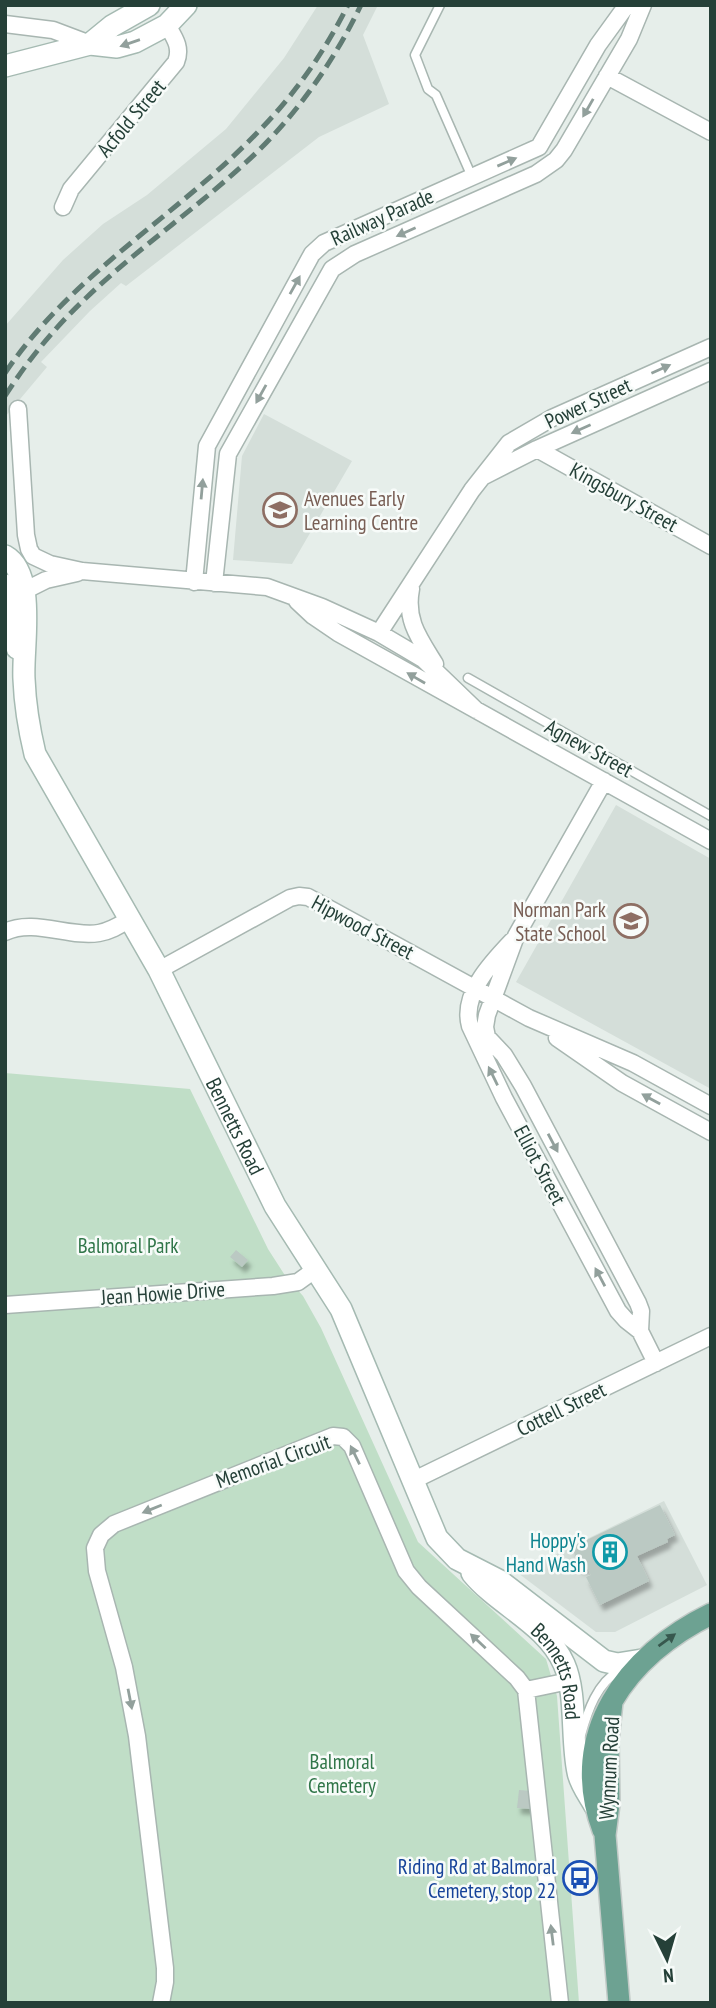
<svg xmlns="http://www.w3.org/2000/svg" width="716" height="2008" font-family="'PT Sans Narrow',sans-serif">
<style>
.built{fill:#d4ded9}
.green{fill:#c0dec7}
.building{fill:#bbc9c3;filter:url(#shadow)}
.lines{fill:none;stroke-linecap:round;stroke-linejoin:round}
.lane-casing{stroke:#a8b6b1;stroke-width:11}
.street-casing{stroke:#a8b6b1;stroke-width:19}
.secondary-casing{stroke:#a5bab2;stroke-width:24}
.primary-casing{stroke:#c2cac7;stroke-width:24}
.lane{stroke:#fff;stroke-width:8}
.street{stroke:#fff;stroke-width:16}
.secondary{stroke:#fff;stroke-width:21}
.primary{stroke:#6da292;stroke-width:21}
.rail{stroke:#607b73;stroke-width:5;stroke-dasharray:14 7;stroke-linecap:butt}
.oneway{fill:#92a09c}
.oneway2{fill:#37584e}
.labels{text-anchor:middle;dominant-baseline:central;stroke-width:5;stroke-linejoin:round;paint-order:stroke}
.street-label{font-size:21px;fill:#254038;stroke:#f7fbf9}
.education-label{font-size:21px;fill:#785e54;stroke:#f7fbf9;text-anchor:start}
.park-label{font-size:21px;fill:#307649;stroke:#f7fbf9}
.culture-label{font-size:21px;fill:#0d838f;stroke:#f7fbf9;text-anchor:end}
.transit-label{font-size:21px;fill:#164399;stroke:#f7fbf9;text-anchor:end}
</style>
<defs>
<filter id="shadow"><feDropShadow dx="3.5" dy="6" stdDeviation="2" flood-color="#0004"/></filter>
</defs>
<rect width="100%" height="100%" fill="#e6eeea"/>
<path class="built" d="M318 5H378L363 35 389 104 319 137 126 286 121 283 90 311 41 362 47 367 5 417V326L63 260 103 224 147 195 226 129 284 58Z
M264 414 352 461 292 564 233 560 242 456Z
M616 805 711 859V1089L516 982Z
M664 1501 707 1585 615 1632H596L518 1573Z"/>
<path class="green" d="M5 1073 190 1089 268 1249 286 1277 303 1296 321 1328 418 1542 546 1659 557 1696 579 2003H5Z"/>
<path class="building" d="M236 1250 248 1260 242 1267 230 1257Z
M660 1505 675 1535 667 1539 668 1542 637 1556 649 1581 600 1605 586 1577 591 1575 586 1566 580 1569 572 1547Z
M519 1790 532 1791 531 1809 517 1808Z"/>
<g class="lines">
<g class="lane-casing">
<path id="lane" d="M440 5 415 55 428 89 436 95 472 177
M468 678 711 816
M581 1735C588 1710 597 1683 620 1670"/>
</g>
<g class="street-casing">
<path id="street" d="M5 24 53 30 90 44
M607 76 711 132
M63 207 71 189 176 62C182 47 174 37 167 25
M18 409 26 535 29 549 33 556 50 564 82 571 267 587 322 607 379 633 423 659 476 710
M537 449 711 546
M484 476 537 449 711 371
M194 582 207 446 312 254 324 243 539 147 598 45 627 5
M214 583 228 454 332 269 355 254 536 174 556 160 564 150 629 39 643 5
M411 589C405 620 419 638 435 664
M24 591 46 580 77 573
M297 601 313 616 338 633 711 841
M379 633 472 490 509 443 552 418 711 347
M604 781 516 936 487 1015 485 1027 487 1037 504 1055 523 1086 638 1303 641 1311 640 1331 656 1363
M5 932C34 918 69 938 99 933 111 931 120 925 130 919
M512 941C492 962 461 994 470 1026L504 1098 618 1311 626 1320 640 1331
M159 970 290 898 299 896 308 897 529 1018 633 1063 711 1106
M557 1038 622 1083 711 1132
M5 1305 273 1286 298 1282 316 1269
M412 1481 711 1336
M526 1690 569 1681
M161 2003 165 1982V1968L137 1736 124 1667 97 1571 95 1548 101 1535 114 1524 333 1436 343 1437 352 1446 406 1571 419 1587 517 1678 526 1690 560 2003"/>
</g>
<g class="secondary-casing">
<g id="secondary">
<path d="M90 44 112 26 149 5"/>
<path d="M5 66 90 44 117 47 135 42 167 25 186 5"/>
<path id="s1" d="M5 556C37 574 22 648 24 679 25 705 29 729 35 754L159 970 275 1206 341 1309 437 1538 457 1559 500 1581 604 1661 617 1664 642 1660"/>
<path d="M5 585 17 648"/>
<path id="s2" d="M472 1573C499 1606 546 1623 564 1664 577 1693 571 1740 578 1772 580 1784 589 1795 595 1806"/>
</g>
</g>
<g class="primary-casing">
<path id="primary" d="M612 1702 608 1740 609 1804 605 1835 619 2003
M603 1830C567 1734 627 1655 711 1614"/>
</g>
<use href="#lane" class="lane"/>
<use href="#street" class="street"/>
<use href="#secondary" class="secondary"/>
<use href="#primary" class="primary"/>
<path class="rail" d="M5 373C71 275 174 218 255 135 293 97 324 53 348 5
M5 396C28 360 55 327 86 298 140 246 203 204 257 152 300 110 335 59 361 5"/>
</g>
<defs><path id="oneway-solid" d="M-6-.8H1V-3.2L6.5 0L1 3.2V.8H-6Z" transform="scale(1.75)"/></defs>
<g class="oneway">
<use href="#oneway-solid" transform="translate(130 43) rotate(161)"/>
<use href="#oneway-solid" transform="translate(588 108) rotate(120)"/>
<use href="#oneway-solid" transform="translate(507 162) rotate(-23)"/>
<use href="#oneway-solid" transform="translate(406 232) rotate(156)"/>
<use href="#oneway-solid" transform="translate(295 285) rotate(-61)"/>
<use href="#oneway-solid" transform="translate(661 369) rotate(-24)"/>
<use href="#oneway-solid" transform="translate(261 394) rotate(119)"/>
<use href="#oneway-solid" transform="translate(581 429) rotate(156)"/>
<use href="#oneway-solid" transform="translate(202 489) rotate(-85)"/>
<use href="#oneway-solid" transform="translate(416 678) rotate(-150)"/>
<use href="#oneway-solid" transform="translate(493 1076) rotate(-116)"/>
<use href="#oneway-solid" transform="translate(651 1099) rotate(-151)"/>
<use href="#oneway-solid" transform="translate(553 1143) rotate(62)"/>
<use href="#oneway-solid" transform="translate(600 1277) rotate(-118)"/>
<use href="#oneway-solid" transform="translate(355 1455) rotate(-116)"/>
<use href="#oneway-solid" transform="translate(152 1509) rotate(158)"/>
<use href="#oneway-solid" transform="translate(478 1641) rotate(-137)"/>
<use href="#oneway-solid" transform="translate(130 1699) rotate(79)"/>
<use href="#oneway-solid" transform="translate(552 1935) rotate(-97)"/>
</g>
<use class="oneway2" href="#oneway-solid" transform="translate(667 1640) rotate(-36)"/>
<defs>
<g id="school-ring" transform="scale(1.75)"><circle r="9.5" fill="#f7fbf9" stroke="#8d6e63" stroke-width="1.5"/><path d="M0-5L7-2L0 1L-7-2ZM-4 1L0 2.5L4 1V4Q0 6-4 4Z" fill="#8d6e63"/></g>
<g id="building-ring" transform="scale(1.75)"><circle r="9.5" fill="#f7fbf9" stroke="#0f9aa8" stroke-width="1.5"/><path d="M-4-6H4V6H1V3H-1V6H-4ZM-2.5-4.3h1.7v1.8h-1.7ZM.8-4.3h1.7v1.8H.8ZM-2.5-1h1.7V.8h-1.7ZM.8-1h1.7V.8H.8Z" fill="#0f9aa8"/></g>
<g id="bus-ring" transform="scale(1.75)"><circle r="9.5" fill="#f7fbf9" stroke="#1a4fb4" stroke-width="1.5"/><path d="M-5-6H5V4H4V6H2V4H-2V6H-4V4H-5ZM-3.5-4V0h7V-4ZM-3.5 1.2v1.5H-2V1.2ZM2 1.2v1.5H3.5V1.2Z" fill="#1a4fb4"/></g>
</defs>
<g fill-rule="evenodd">
<use href="#school-ring" x="280" y="510"/>
<use href="#school-ring" x="631" y="921"/>
<use href="#building-ring" x="610" y="1552"/>
<use href="#bus-ring" x="580" y="1878"/>
</g>
<g class="labels">
<g class="street-label">
<text transform="translate(131 118) rotate(-50)">Acfold Street</text>
<text transform="translate(382 217) rotate(-24)">Railway Parade</text>
<text transform="translate(588 403) rotate(-25)">Power Street</text>
<text transform="translate(624 497) rotate(29)">Kingsbury Street</text>
<text transform="translate(589 748) rotate(29)">Agnew Street</text>
<text transform="translate(363 927) rotate(28)">Hipwood Street</text>
<text stroke="none"><textPath href="#s1" startOffset="628">Bennetts Road</textPath></text>
<text transform="translate(540 1165) rotate(62)">Elliot Street</text>
<text transform="translate(163 1293) rotate(-4)">Jean Howie Drive</text>
<text transform="translate(561 1409) rotate(-26)">Cottell Street</text>
<text transform="translate(273 1461) rotate(-20)">Memorial Circuit</text>
<text stroke="none"><textPath href="#s2" startOffset="135">Bennetts Road</textPath></text>
<text transform="translate(609 1768) rotate(-87)">Wynnum Road</text>
</g>
<g class="education-label">
<text x="304" y="498">Avenues Early<tspan x="304" dy="24">Learning Centre</tspan></text>
<text x="606" y="909" text-anchor="end">Norman Park<tspan x="606" dy="24">State School</tspan></text>
</g>
<g class="park-label">
<text x="128" y="1245">Balmoral Park</text>
<text x="342" y="1761">Balmoral<tspan x="342" dy="24">Cemetery</tspan></text>
</g>
<g class="culture-label">
<text x="586" y="1540">Hoppy's<tspan x="586" dy="24">Hand Wash</tspan></text>
</g>
<g class="transit-label">
<text x="556" y="1866">Riding Rd at Balmoral<tspan x="556" dy="24">Cemetery, stop 22</tspan></text>
</g>
</g>
<rect width="716" height="2008" fill="none" stroke="#254038" stroke-width="14"/>
<g transform="translate(667 1959) rotate(175)" stroke="#f7fbf9" stroke-width="5" paint-order="stroke">
<path d="M0-5L12 26L0 18L-12 26Z" fill="#254038"/>
<text y="-10" font-size="19" font-weight="bold" text-anchor="middle" fill="#254038">N</text>
</g>
</svg>
